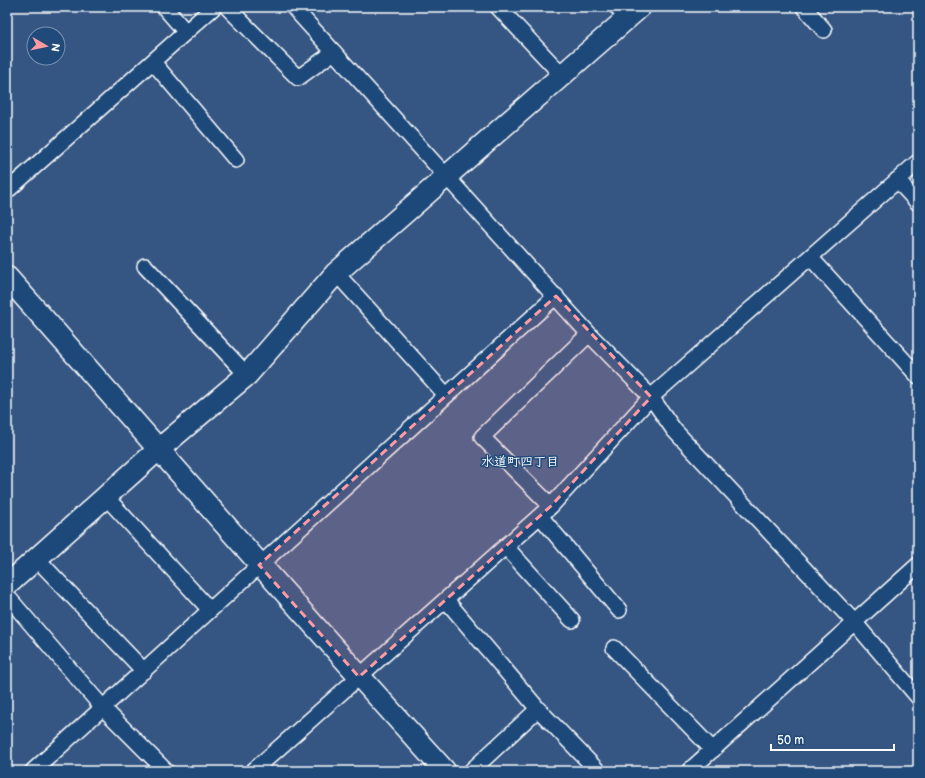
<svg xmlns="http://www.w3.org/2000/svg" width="925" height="778" font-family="'Balsamiq Sans','Klee One',sans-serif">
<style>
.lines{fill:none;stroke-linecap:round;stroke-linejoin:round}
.street-casing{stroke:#fff;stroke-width:18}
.secondary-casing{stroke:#fff;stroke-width:24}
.street{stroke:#1f4a7a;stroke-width:15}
.secondary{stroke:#1f4a7a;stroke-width:21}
.marked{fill:#ff9aa2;fill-opacity:0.2;stroke:#ff9aa2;stroke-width:3;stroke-dasharray:8 5;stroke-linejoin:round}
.labels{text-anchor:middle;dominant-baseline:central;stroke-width:3;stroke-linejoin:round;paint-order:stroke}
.neighbourhood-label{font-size:13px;font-weight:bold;fill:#fff;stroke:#1f4a7a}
</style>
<rect width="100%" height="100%" fill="#355582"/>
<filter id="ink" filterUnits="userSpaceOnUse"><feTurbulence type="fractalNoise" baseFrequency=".025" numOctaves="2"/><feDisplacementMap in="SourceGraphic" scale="8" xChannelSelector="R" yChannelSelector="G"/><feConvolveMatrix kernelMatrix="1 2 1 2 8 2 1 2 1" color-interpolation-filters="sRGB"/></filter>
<g filter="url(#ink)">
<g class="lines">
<g class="street-casing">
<path id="street" d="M164 7 186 32
M227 7 298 78 334 52
M293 7 589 334 651 397 674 430 855 623 918 697
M498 7 562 75
M617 7 627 18
M804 7 824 30
M153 62 236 160
M897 180 918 203
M7 191 214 7
M810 257 918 376
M145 266 247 375
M336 273 446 395
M106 497 210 610
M551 506 482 437 589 334
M540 516 619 610
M506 547 572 620
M36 558 144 671
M7 596 103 708 166 771
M446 600 538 709 471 771
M614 648 713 750
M538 709 598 771
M33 771 556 296
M253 771 551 506 651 397 918 162
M689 771 918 565"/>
</g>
<g class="secondary-casing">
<path id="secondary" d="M7 277C153 442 297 609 445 771
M7 585 159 449 247 375 336 273 640 7"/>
</g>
<use href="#street" class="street"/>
<use href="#secondary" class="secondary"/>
</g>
</g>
<path class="marked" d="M556 296 651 397 551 506 359 677 259 565Z"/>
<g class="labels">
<g class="neighbourhood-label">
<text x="520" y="462">水道町四丁目</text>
</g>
</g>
<rect width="925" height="778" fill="none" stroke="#1f4a7a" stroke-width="24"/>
<rect x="12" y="12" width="901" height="754" fill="none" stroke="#fff" stroke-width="1.5" filter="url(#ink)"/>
<g transform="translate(46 46) rotate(99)"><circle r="19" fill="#1f4a7a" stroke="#7992af"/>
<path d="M0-3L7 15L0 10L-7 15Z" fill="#ff9aa2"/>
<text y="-6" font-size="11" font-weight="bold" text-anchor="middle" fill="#ffffff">N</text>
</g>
<path d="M771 744v6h123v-6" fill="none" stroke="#ffffff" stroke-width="2"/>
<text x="777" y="744" font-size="12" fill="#ffffff" stroke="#1f4a7a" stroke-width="3" paint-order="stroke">50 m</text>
</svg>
